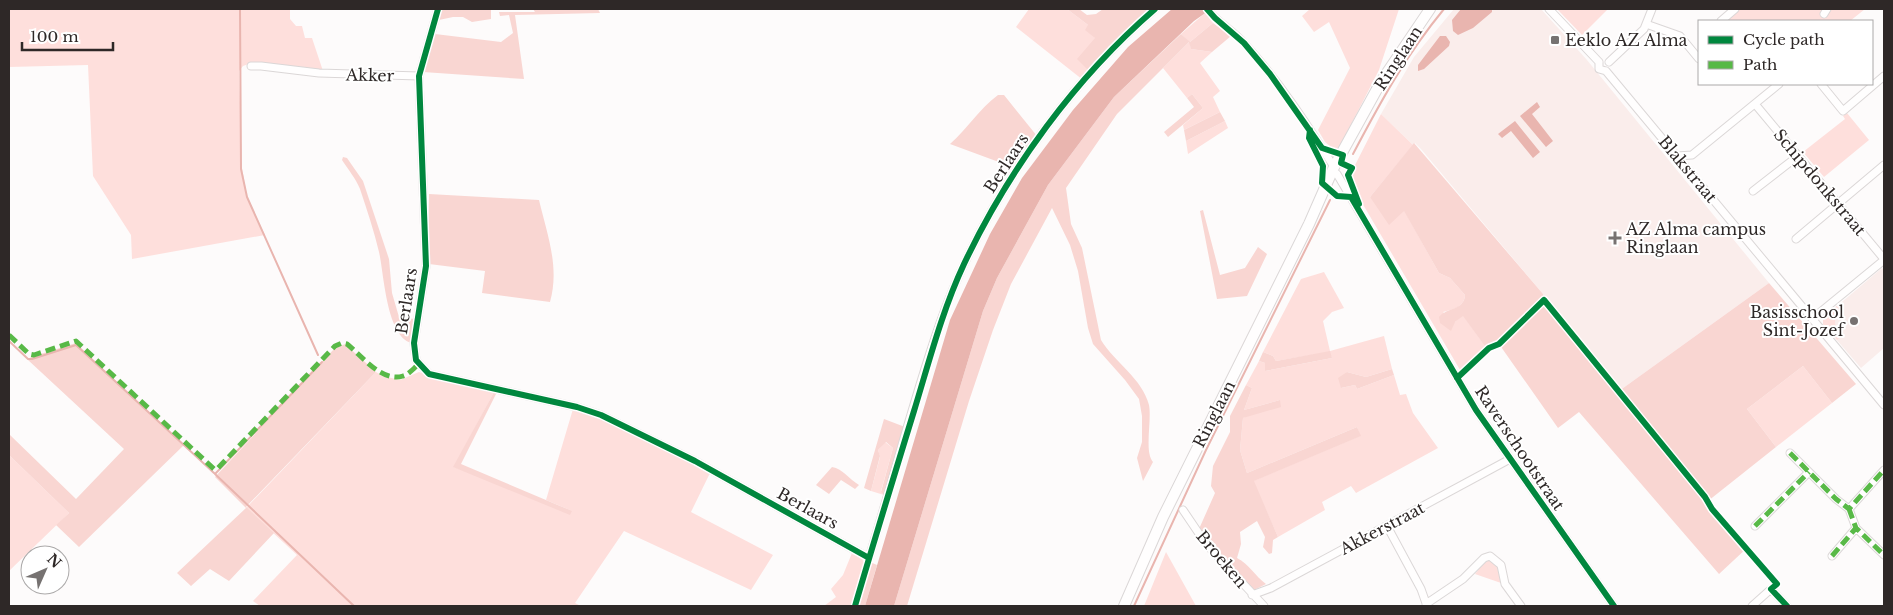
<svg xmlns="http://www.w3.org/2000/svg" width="1893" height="615" font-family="'Libre Baskerville',serif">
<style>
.built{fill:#faedeb}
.green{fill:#fedfdc}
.forest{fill:#f9d6d2}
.water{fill:#e9b5af}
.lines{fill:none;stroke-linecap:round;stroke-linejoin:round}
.stream{stroke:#e9b5af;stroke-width:2}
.street-casing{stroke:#dbd7d7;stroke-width:9}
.secondary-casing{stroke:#dbd7d7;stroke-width:12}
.street{stroke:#fffefe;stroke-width:7}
.secondary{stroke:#fffefe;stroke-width:10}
.quiet{stroke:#58b947;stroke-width:5;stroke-dasharray:10 5;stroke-linecap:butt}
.cycleway-casing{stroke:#fff;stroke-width:9}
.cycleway{stroke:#00873e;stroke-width:6}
.poi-dot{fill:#767271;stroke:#fff;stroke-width:2}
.labels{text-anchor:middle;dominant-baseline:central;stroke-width:4;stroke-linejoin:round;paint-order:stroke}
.poi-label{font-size:16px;fill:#2e2827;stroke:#fff;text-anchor:start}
.street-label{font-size:16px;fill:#2e2827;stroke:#fff}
</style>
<rect width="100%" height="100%" fill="#fdfbfb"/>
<path class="built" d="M1454 9H1541L1587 60 1769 283 1619 391 1544 300 1543 294 1421 149 1415 143 1413 145 1381 114 1414 57Z
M1882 268 1884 271V348L1861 368 1823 324V318Z"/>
<path class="green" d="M9 9H290V19L296 26H302L305 38H312L323 71 254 62 243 66 239 71 242 168 247 196 265 235 132 259 131 235 93 176 88 65 9 67Z
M1029 9H1067L1088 25 1095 38 1090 72 1083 80 1016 27Z
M1310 9H1399L1379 70 1337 152 1325 142 1318 130 1350 68 1329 22 1314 32 1302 16Z
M1557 9H1608L1582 35Z
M1740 9H1865L1850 21H1726Z
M1205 13 1213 23 1190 42 1191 49 1212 52 1200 63 1220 91 1213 97 1220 112 1184 130 1183 125 1203 108 1192 94 1187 98 1163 68 1189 42 1181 34Z
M1847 113 1869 140 1824 177 1803 152 1845 119 1843 116Z
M1381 114 1413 145 1370 197 1404 210 1439 273 1450 278 1465 295C1464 308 1453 309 1443 312L1455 322 1463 315 1489 352 1463 375 1351 184 1350 175Z
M1225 121 1228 128 1188 154 1186 141Z
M1324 272 1344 308 1332 312 1323 321 1330 351 1384 336 1392 369 1366 377 1347 372 1341 388 1355 385 1357 389 1394 375 1400 395 1406 394 1413 413 1438 448 1356 493 1351 486 1322 502 1325 510 1278 537 1253 481 1360 436 1357 427 1247 473 1240 450 1243 418 1280 400 1244 410 1252 388 1246 385 1259 361 1265 363V371L1332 358 1329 352 1276 361 1273 356 1263 352 1301 279Z
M1839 304 1844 311C1837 312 1835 318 1835 324L1842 335 1837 340 1823 324V318Z
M1803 366 1832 403 1776 447 1747 409Z
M376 372 383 376 400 380 419 372 447 382 494 392 454 467 572 511 546 500 573 409C621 424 666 449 710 473L691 512 773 555 751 590 624 531 575 603 581 606H260L253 601 297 555 246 508Z
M885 442 893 448 881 491 884 495 871 491 880 457 878 450Z
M9 455 69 513 9 571Z
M1166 552 1196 606H1144Z
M852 553 862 559 865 564 852 606H824L836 597 831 589 843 575Z
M1488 558 1501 568V583L1475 574Z"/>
<path class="forest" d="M441 9H491V19L472 22 463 17H453L439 20Z
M533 9H598L600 13 515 15 524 79 423 72 435 34 501 42 513 33 509 15 500 16 499 12H535Z
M1067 9H1079L1087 15 1096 14 1103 9H1150L1090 72 1077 59 1095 38 1085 30 1088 25Z
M1213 23 1231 36 1212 52 1191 49 1189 42 1117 114 1066 188 1071 224 1082 248 1101 340C1115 363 1142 378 1149 405 1152 421 1144 451 1153 462L1143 481 1137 458 1142 442V416L1139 399 1125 380 1093 344 1088 328 1078 271 1070 245 1052 208 1011 284 993 330 969 401 907 606H894L983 311 997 278 1048 185 1114 97 1181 34 1190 42Z
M1192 94 1203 108 1168 137 1164 132 1194 107 1187 98Z
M998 95H1004L1037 136 1015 168 950 144C968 128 978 110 998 95Z
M1220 112 1225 121 1186 141 1184 130Z
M1414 143 1543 294 1544 301 1619 391 1769 283 1856 384 1832 403 1803 366 1747 409 1776 447 1708 501 1748 547 1719 574 1579 412 1558 428 1499 344 1489 352 1463 316 1455 322 1451 331 1440 323 1439 317C1447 307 1464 311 1465 295L1450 278 1439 273 1404 211 1389 225 1370 197Z
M343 157 347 158 363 181 389 259 392 293 399 317 415 319 411 343C386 335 384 273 379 252 374 231 367 210 360 189 356 179 348 169 342 160Z
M429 194 539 200C547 234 560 267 550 302L482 293 485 271 429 264Z
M1203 210 1220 275 1245 268 1258 247 1267 254 1247 296 1217 299 1200 211Z
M76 343 184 445 79 547 56 525 69 513 9 455V434L76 499 124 449 28 360 31 357Z
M345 344 376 372 246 507 274 533 229 581 210 569 191 586 177 573 246 508 215 477 334 349Z
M1330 351 1332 358 1265 371V363L1259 361 1263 352 1273 356 1276 361Z
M1392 369 1394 375 1357 389 1355 385 1341 388 1338 378 1347 372 1366 377Z
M1246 385 1252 388 1244 410 1280 400 1281 407 1243 418 1240 450 1247 473 1357 427 1361 436 1254 481 1278 537 1273 540 1272 553 1269 554 1263 547 1265 537 1257 521 1240 532 1241 544 1237 558C1249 564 1255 576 1266 584L1254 590 1236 573 1199 529 1215 493 1211 486 1213 466 1230 432V416Z
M494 392H497L461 464 572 511 570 515 453 467Z
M884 419 905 427 884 495 881 492 893 448 886 442 878 450 880 456 871 491 864 488Z
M832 467C843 469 849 479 859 485L855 489 841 480 829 494 816 485Z
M870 562 877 565 865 606H857Z"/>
<path class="water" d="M1172 9H1211L1194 21 1114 97 1048 185 997 278 983 311 894 606H865L950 320 990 234 1022 178 1073 110 1128 47Z
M1461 9H1492V12L1473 28 1458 35 1453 31 1452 20Z
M1440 36H1446L1450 42 1449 46 1424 69 1418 71V65Z
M1537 102 1540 107 1532 114 1553 141 1546 147 1520 116Z
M1515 121 1540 152 1533 158 1511 131 1502 138 1498 134Z"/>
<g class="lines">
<path class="stream" d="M240 9 241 169 247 197 318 355
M1353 154C1381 101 1406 55 1444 9
M9 341 28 359H32L76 345 214 473
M322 362 215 474 354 606
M1134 606 1206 450 1330 200"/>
<g class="street-casing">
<path id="street" d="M438 9 419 76 426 266 414 343 416 360 429 374 577 407 601 415 695 461 869 558C893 480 913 400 940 323 981 207 1062 89 1155 9
M1207 9C1217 22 1232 30 1244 43 1278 80 1307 124 1334 167
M1549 9 1599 62
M1824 14 1827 9
M1721 21 1735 9
M1646 24 1680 36 1699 59
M1599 62V69L1606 71
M1609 62 1644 29 1652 9
M251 66H261L319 73 419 76
M1606 71 1884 405
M1821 84 1843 111 1884 76
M1755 104 1884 259
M1677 156 1692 155 1779 84
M1337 174 1476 410 1614 606
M1753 191 1798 156
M1796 239 1884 165
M1812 319 1884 260
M1790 453 1836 499 1849 509 1884 470
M1849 509 1856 528 1884 555
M1183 510 1206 544 1264 606
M1387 526 1421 589 1427 606
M1755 526 1809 472
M1832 556 1856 528
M1252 595 1271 588 1510 459
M1426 604 1463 579 1484 558 1490 556 1501 565 1505 584 1521 606
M1752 606 1771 589 1787 606"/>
</g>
<g class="secondary-casing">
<path id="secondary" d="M1124 606 1163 517 1309 224 1334 167 1382 80 1430 9"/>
</g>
<use href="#street" class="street"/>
<use href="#secondary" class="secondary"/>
<path class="quiet" d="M9 335 29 354 34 355 76 341 214 469H217L335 346 342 343 347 344C361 355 382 383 403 376 408 375 414 368 418 365
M1790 453 1836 499 1849 509 1884 470
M1849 509 1856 528 1884 555
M1755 526 1809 472
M1832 556 1856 528"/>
<g class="cycleway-casing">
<path id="cycleway" d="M438 9 419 76 426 266 414 343 416 360 429 374 577 407 601 415 695 461 869 558
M1207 9 1215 18 1244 43 1270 74 1322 148 1343 155 1341 163 1352 168 1348 175 1359 204
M1310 130 1309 138 1323 166 1322 183 1337 196 1351 197 1476 410 1614 606
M1457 378 1489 348 1499 344 1544 300 1705 497 1712 509 1777 584 1771 589 1787 606
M855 606C874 541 894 476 914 411 929 362 942 311 964 264 1009 169 1075 78 1155 9"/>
</g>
<use href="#cycleway" class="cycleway"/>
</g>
<g class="poi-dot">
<rect x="1550" y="35" width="10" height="10" rx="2.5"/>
<path d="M1612.5 230.5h5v5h5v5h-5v5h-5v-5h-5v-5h5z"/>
<circle cx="1854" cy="321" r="5"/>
</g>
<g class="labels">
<g class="poi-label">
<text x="1565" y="40">Eeklo AZ Alma</text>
<text x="1626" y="229">AZ Alma campus<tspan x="1626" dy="18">Ringlaan</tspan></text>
<text x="1844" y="312" text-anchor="end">Basisschool<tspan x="1844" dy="18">Sint-Jozef</tspan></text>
</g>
<g class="street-label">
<text transform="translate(1398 58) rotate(-57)">Ringlaan</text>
<text transform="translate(370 75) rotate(1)">Akker</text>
<text transform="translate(1006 163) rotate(-57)">Berlaars</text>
<text transform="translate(1688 169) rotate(50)">Blakstraat</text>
<text transform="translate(1820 182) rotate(50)">Schipdonkstraat</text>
<text transform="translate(406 301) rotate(-81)">Berlaars</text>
<text transform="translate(1214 414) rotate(-63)">Ringlaan</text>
<text transform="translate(1520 448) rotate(56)">Raverschootstraat</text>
<text transform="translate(808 508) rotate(29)">Berlaars</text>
<text transform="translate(1382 528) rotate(-28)">Akkerstraat</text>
<text transform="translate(1222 559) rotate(50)">Broeken</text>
</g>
</g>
<rect width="1893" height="615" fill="none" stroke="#2e2827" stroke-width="20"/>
<rect x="1698" y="20" width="175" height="65" fill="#ffffff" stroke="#aba9a9"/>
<rect x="1708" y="36" width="25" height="8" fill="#00873e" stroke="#aba9a9"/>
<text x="1743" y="45" font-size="15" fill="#2e2827">Cycle path</text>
<rect x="1708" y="61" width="25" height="8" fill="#58b947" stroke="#aba9a9"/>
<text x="1743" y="70" font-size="15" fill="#2e2827">Path</text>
<g transform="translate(45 570) rotate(45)"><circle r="24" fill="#ffffff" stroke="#aba9a9"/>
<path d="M0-4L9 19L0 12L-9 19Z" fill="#767271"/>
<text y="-8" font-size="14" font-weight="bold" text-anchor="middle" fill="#2e2827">N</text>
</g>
<path d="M22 42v8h91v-8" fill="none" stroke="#2e2827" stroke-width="2.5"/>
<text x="30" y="42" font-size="15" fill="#2e2827" stroke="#ffffff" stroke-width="4" paint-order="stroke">100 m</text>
</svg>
